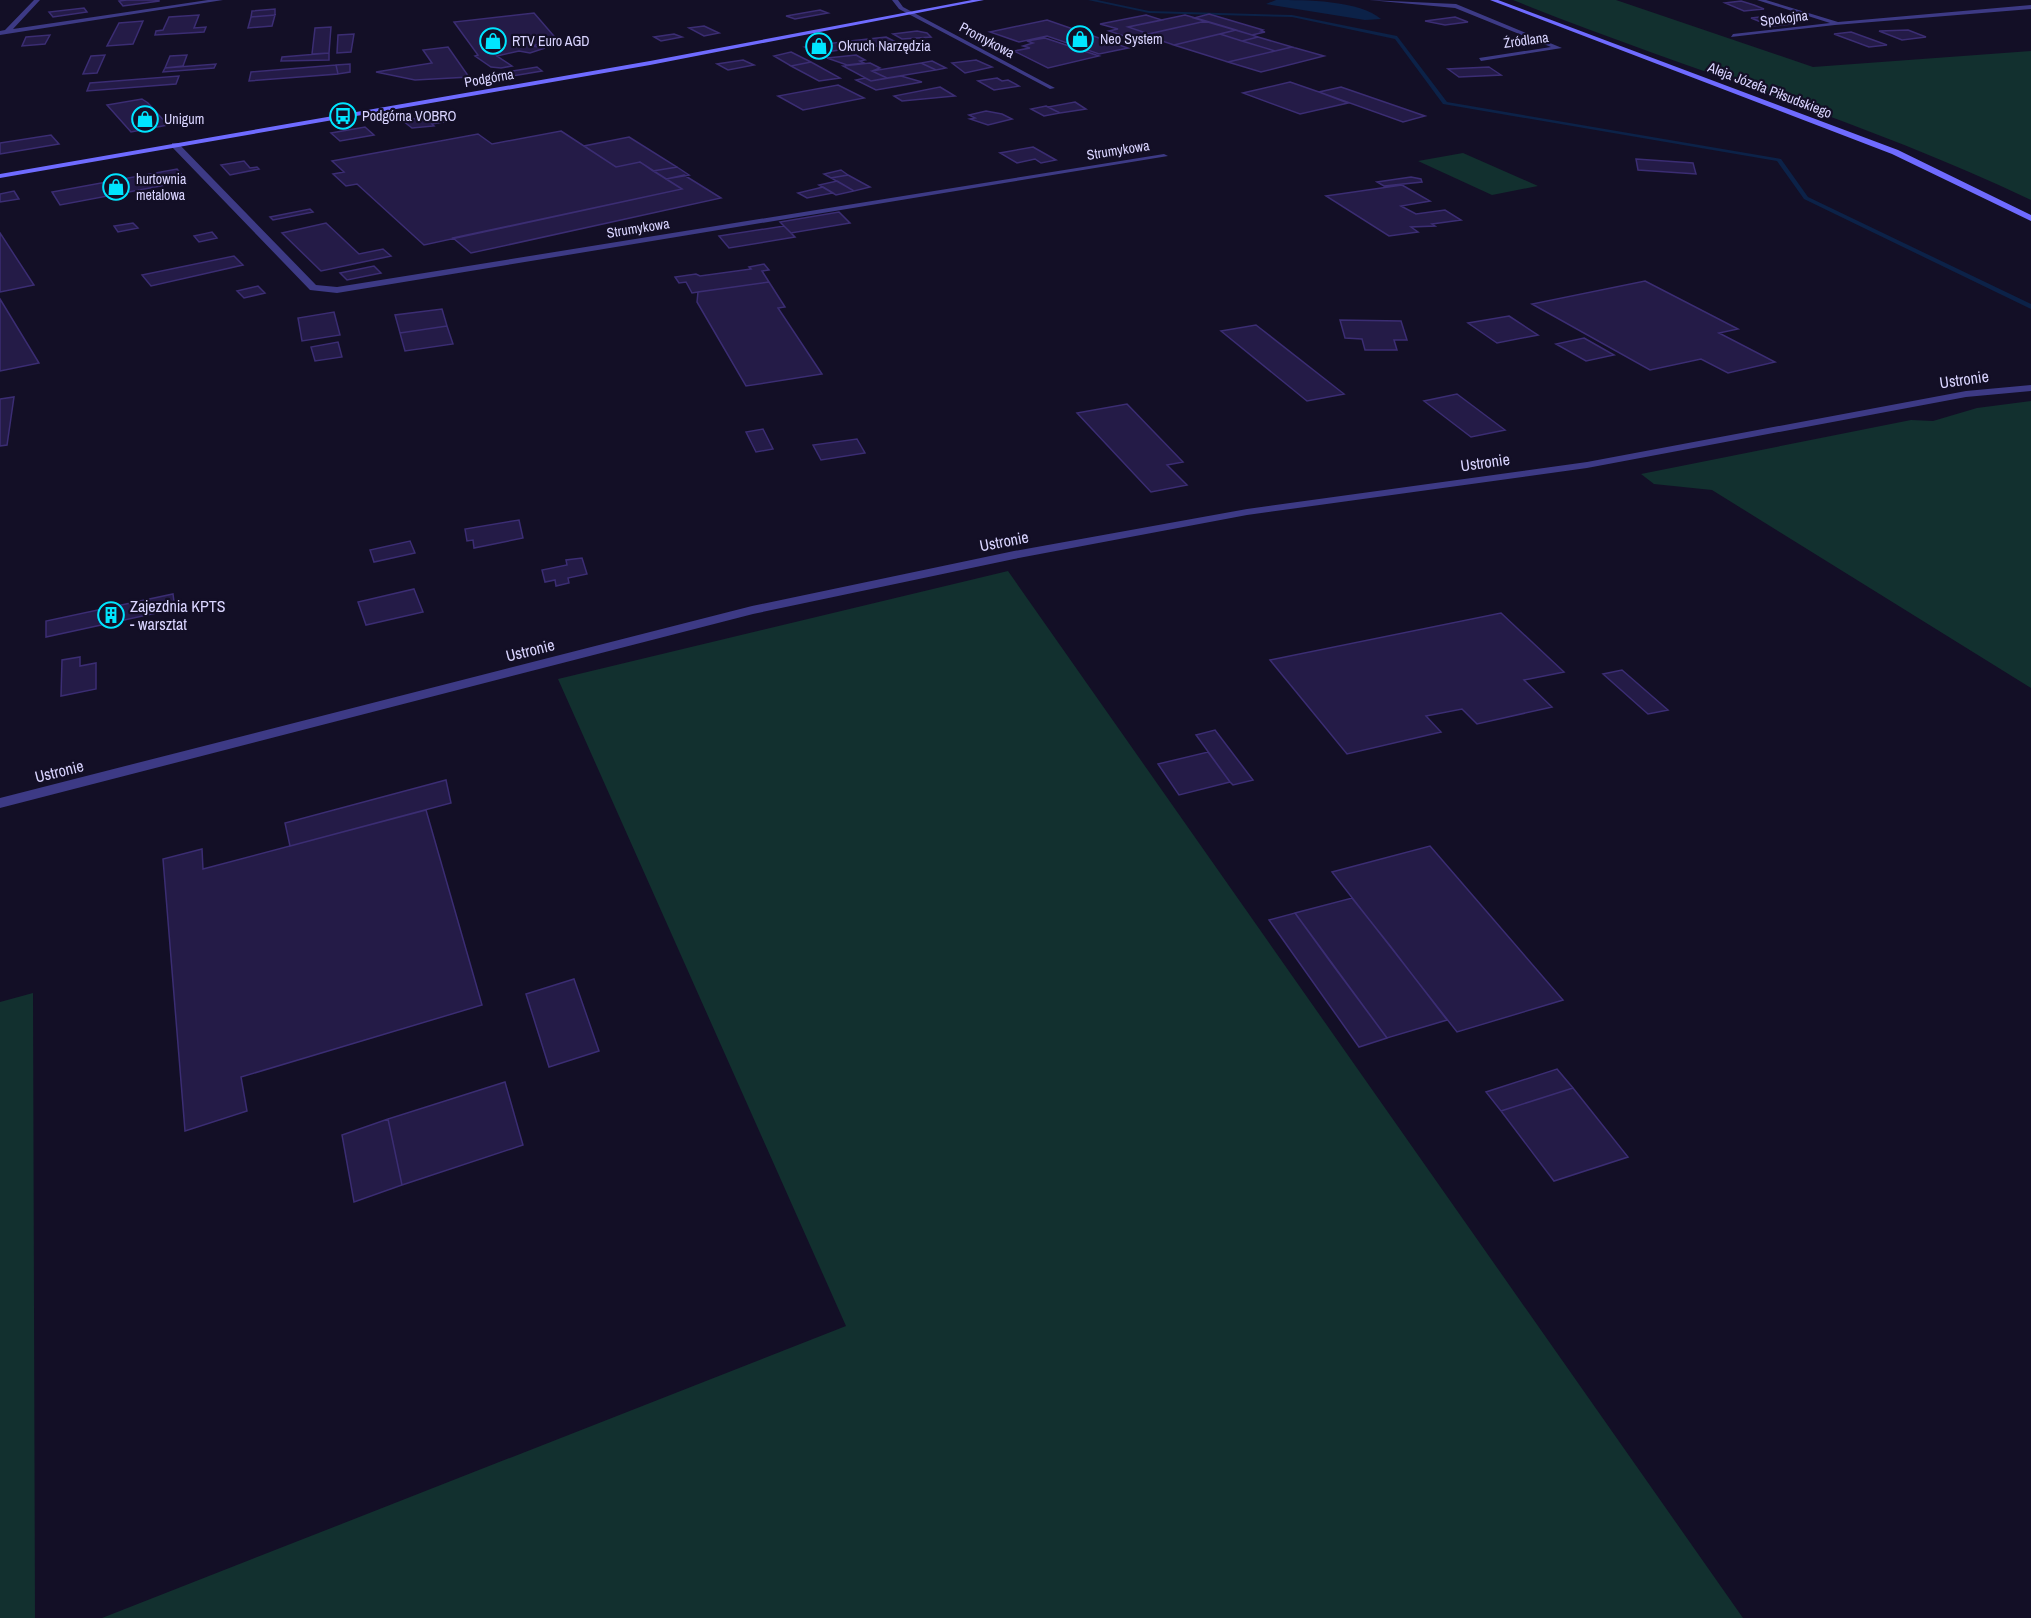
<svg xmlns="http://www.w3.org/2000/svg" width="2031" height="1618" font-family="'Archivo Narrow',sans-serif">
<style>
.green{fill:#12302f}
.water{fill:#0c2248}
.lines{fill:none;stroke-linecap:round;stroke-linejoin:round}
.stream{fill:#0c2248;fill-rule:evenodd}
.building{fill:#241b47;stroke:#3b2d73;stroke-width:1.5}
.street{fill:#3d3a85;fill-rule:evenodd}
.secondary{fill:#6f6bff;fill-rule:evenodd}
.labels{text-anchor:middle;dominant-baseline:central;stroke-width:4.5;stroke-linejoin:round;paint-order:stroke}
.far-street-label{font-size:14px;fill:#d9d4ff;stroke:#130f26}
.far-poi-label{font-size:14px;fill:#d9d4ff;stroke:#130f26;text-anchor:start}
.street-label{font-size:16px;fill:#d9d4ff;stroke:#130f26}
.poi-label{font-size:16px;fill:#d9d4ff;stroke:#130f26;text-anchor:start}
</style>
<rect width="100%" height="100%" fill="#130f26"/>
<path class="green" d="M1513 0H1616L1813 67 2031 51V200C1863 120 1685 69 1513 0Z
M1463 153 1538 186 1492 195 1418 161Z
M2031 401V688L1712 490 1654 484 1641 474 1911 420 1933 421 1977 408Z
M1008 571 1743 1618H102L846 1326 558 679Z
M33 993 35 1618H0V1002Z"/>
<path class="water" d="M1276 0C1305 0 1359 0 1381 19L1365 20 1266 4Z"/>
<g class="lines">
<path class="stream" d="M1088 0H1097L1149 11 1292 15 1397 36 1447 102 1781 159 1808 197 2031 304V309L1804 199 1777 161 1443 104 1395 39 1292 17 1149 13Z"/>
</g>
<path class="building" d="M127 0H159V1L123 6 119 1Z
M1741 1 1754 5 1764 9 1744 11 1725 3Z
M84 8 87 12 53 17 49 12Z
M275 9V15L251 17 252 11Z
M820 10 828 13 795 19 786 16Z
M534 13 560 43 535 45 532 46 545 48 530 53 519 51 497 56 512 66 501 68 491 67 475 56 478 55 454 22Z
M1209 14 1263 30 1261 31 1265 32 1252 35 1194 18Z
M199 15 194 28 206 27 204 32 155 35 156 31 163 30 169 17Z
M275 15 272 26 248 28 251 17Z
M1146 15 1162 20 1128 27 1149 34 1130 38 1109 31 1118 29 1100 24Z
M1185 15 1206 21 1149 34 1128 27Z
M1769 16 1785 19 1793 24 1771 26 1751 18Z
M1455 17 1468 22 1445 25 1425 21Z
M1047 20 1128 48 1099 54 1047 36 1019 42 990 32Z
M143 21 133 44 107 46 119 23Z
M1206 21 1236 30 1174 45 1144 35Z
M704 26 719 33 704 36 689 28Z
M331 27 329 53 312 54 315 28Z
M1236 30 1252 35 1258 37 1242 41 1220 34Z
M1908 30 1926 37 1902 40 1879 31Z
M917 31 927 33 931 37 902 39 893 34Z
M1851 32 1887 45 1869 47 1834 34Z
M354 34 351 52 337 53 338 35Z
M674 34 682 37 661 41 654 37Z
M1220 34 1242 41 1275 51 1228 62 1174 45Z
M50 35 45 44 22 46 26 37Z
M886 37 898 43 863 48H851L841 42Z
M1258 37 1292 47 1275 51 1242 41Z
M1045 38 1099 56 1048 68 1014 51 1030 48 1023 46 1033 43 1027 41Z
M841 42 853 48 819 53 805 47Z
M448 47 469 77 415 80 376 72 432 63 423 50Z
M1292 47 1324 56 1261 72 1228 62Z
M791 52 811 62 791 66 774 56Z
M329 53V60L281 61 282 57Z
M105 55 97 73 83 74 91 56Z
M187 55 183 66 165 68 170 56Z
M856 55 865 60 860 61 864 63 847 65 827 58Z
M743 60 754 65 728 70 717 64Z
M976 60 992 67 965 73 952 63Z
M932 61 946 68 936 70 921 63Z
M811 62 840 78 819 81 791 66Z
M870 63 880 68 872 71 887 78 871 81 843 66Z
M921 63 936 70 887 78 872 71Z
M216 64 214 68 163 72 165 68Z
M350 64V72L338 74 336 65Z
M336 65 338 74 249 81 251 72Z
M537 67 542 71 488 80 483 76Z
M1489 67 1501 75 1459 77 1448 69Z
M179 76 176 84 87 91 90 83Z
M901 76 922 82 876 90 856 80 865 78 871 81Z
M997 78 1002 81 1008 80 1019 86 994 90 978 81Z
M1290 82 1319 92 1348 103 1300 114 1243 93Z
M838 85 864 98 803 110 778 96Z
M940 87 955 96 902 101 894 96Z
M1341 87 1425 116 1403 122 1319 92Z
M142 99 148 103 168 125 131 132 107 105Z
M1075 102 1086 109 1060 113 1048 107Z
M1046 106 1060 113 1044 116 1031 109Z
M986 111 1002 114 1012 119 988 125 970 119 975 118 969 115Z
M434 115 443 122 432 124 434 126 412 128 403 121Z
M365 127 374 135 340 141 331 133Z
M561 131 616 167 640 162 682 189 424 245 357 184 346 186 333 174 344 172 332 161 478 134 492 144Z
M51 135 59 144 0 154V143Z
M629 137 677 167 653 171 640 162 616 167 584 146Z
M1033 147 1056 160 1041 163 1035 159 1017 163 1000 153Z
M1636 159 1693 163 1696 174 1638 170Z
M244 161 250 168 257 167 259 169 230 175 221 165Z
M677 167 689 175 666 179 653 171Z
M177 169 187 181 60 205 52 192Z
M841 170 848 175 831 178 824 174Z
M684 175 721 198 471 253 453 238 682 189 666 179Z
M848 175 870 187 854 191 831 178Z
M1411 177 1421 179 1422 182 1384 186 1377 182Z
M837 181 854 191 836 195 819 185Z
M1402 185 1430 201 1401 206 1416 214 1445 210 1461 220 1432 224 1435 226 1411 227 1418 232 1389 236 1326 196Z
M823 187 833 193 807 198 798 193Z
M14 191 19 199 0 202V194Z
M310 209 313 212 273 220 270 217Z
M839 212 850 223 791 233 780 222Z
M133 223 138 228 118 232 114 226Z
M326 223 359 254 383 249 391 256 321 271 282 233Z
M784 226 795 237 729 248 719 236Z
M212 232 217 238 199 242 194 236Z
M0 233 34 285 0 292Z
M234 256 243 265 151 286 142 275Z
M764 264 769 270 762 271 769 282 698 292 692 293 686 282 679 283 675 277 696 274 700 276 751 269 749 267Z
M374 266 381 273 347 280 340 273Z
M1645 281 1738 329 1719 333 1775 362 1728 373 1701 359 1650 370 1532 304Z
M769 282 785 307 778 308 822 374 746 386 697 302 698 292Z
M258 286 265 293 244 298 237 291Z
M0 299 39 363 0 371Z
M442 309 447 326 400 333 395 315Z
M334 312 340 335 302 341 298 318Z
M1509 316 1538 335 1497 343 1468 323Z
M1340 320 1401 321 1407 340H1394L1397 350H1365L1362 339 1345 338Z
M1256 325 1344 394 1307 401 1221 331Z
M447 326 453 344 405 351 400 333Z
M1584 338 1614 355 1586 361 1556 344Z
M338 342 342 357 315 361 311 347Z
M1457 394 1505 430 1471 437 1424 401Z
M14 397 7 445 0 446V399Z
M1127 404 1183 462 1167 465 1187 485 1151 492 1077 413Z
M763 429 773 449 756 452 746 432Z
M857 439 865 453 821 460 813 445Z
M519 520 523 538 474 548 473 540 467 541 465 529Z
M410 541 415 553 374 562 370 550Z
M582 558 587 574 568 578 569 583 556 586 555 580 545 582 542 570 567 565 566 560Z
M414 589 423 612 366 625 358 602Z
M173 594 175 609 46 637V621Z
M1501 613 1564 672 1524 680 1552 707 1477 724 1462 709 1426 716 1441 732 1347 754 1270 660Z
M80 657V666L96 663V689L61 696 62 660Z
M1622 670 1668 710 1648 714 1603 674Z
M1215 730 1253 780 1233 785 1230 782 1196 735Z
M1208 752 1230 782 1179 795 1158 764Z
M446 780 451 803 290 846 285 823Z
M426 810 482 1005 241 1077 247 1111 185 1131 163 859 202 849 203 869Z
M1430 846 1563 1000 1457 1032 1332 872Z
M1352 898 1391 947 1447 1020 1387 1038 1295 913Z
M1295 913 1332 964 1387 1038 1359 1047 1269 920Z
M574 979 599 1051 549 1067 526 994Z
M1557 1069 1573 1088 1501 1111 1486 1092Z
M505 1082 523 1145 402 1185 388 1119Z
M1573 1088 1628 1157 1554 1181 1501 1111Z
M388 1119 402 1185 354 1202 342 1135Z"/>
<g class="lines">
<path class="street" d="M34 0H40L13 29 208 0H223L0 35V31L5 30Z
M892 0H898L903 7 1055 88 1050 89 899 9Z
M1369 0 1456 4 1562 48 1481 61 1479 58 1551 47 1455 8Z
M1757 0H1766L1838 22 2031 5V9L1835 25 1731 37 1733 34 1830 23Z
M172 143H178L316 285 337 287 1164 154 1168 156 337 293 310 290 172 147Z
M2031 385V391L1966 397 1587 468 1247 515 1014 559 753 614 0 808V798L752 606 1014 551 1247 509 1587 462 1966 391Z"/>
<path class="secondary" d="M972 0H984L650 65 0 178V174L650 61Z
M1490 0H1498L1898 150 2031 215V221L1892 154Z"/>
</g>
<defs>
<g id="shop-ring" transform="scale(1.35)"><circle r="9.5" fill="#130f26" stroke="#00e5ff" stroke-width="1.5"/><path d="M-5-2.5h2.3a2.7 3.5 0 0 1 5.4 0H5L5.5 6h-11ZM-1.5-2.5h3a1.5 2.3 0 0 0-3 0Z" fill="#00e5ff"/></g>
<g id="bus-ring" transform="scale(1.35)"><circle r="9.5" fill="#130f26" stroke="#00e5ff" stroke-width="1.5"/><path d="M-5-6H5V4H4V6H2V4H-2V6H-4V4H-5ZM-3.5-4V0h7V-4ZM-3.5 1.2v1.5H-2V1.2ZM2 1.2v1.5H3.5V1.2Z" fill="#00e5ff"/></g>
<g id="building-ring" transform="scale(1.35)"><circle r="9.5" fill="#130f26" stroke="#00e5ff" stroke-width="1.5"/><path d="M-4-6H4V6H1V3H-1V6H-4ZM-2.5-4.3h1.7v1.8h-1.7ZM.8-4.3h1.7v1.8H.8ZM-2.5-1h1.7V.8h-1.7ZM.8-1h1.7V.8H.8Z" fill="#00e5ff"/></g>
</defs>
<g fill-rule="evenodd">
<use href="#shop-ring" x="1080" y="39"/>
<use href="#shop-ring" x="493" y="41"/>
<use href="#shop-ring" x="819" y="46"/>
<use href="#bus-ring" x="343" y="116"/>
<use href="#shop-ring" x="145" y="119"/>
<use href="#shop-ring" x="116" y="187"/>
<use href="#building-ring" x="111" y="615"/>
</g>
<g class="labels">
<g class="far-street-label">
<text transform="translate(1784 18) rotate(-7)">Spokojna</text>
<text transform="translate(987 40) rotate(28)">Promykowa</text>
<text transform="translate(1526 40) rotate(-8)">Źródlana</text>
<text transform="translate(489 78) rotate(-10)">Podgórna</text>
<text transform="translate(1770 90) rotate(21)">Aleja Józefa Piłsudskiego</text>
<text transform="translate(1118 150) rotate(-9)">Strumykowa</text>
<text transform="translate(638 228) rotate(-9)">Strumykowa</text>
</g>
<g class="far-poi-label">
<text x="1100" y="39">Neo System</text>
<text x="512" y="41">RTV Euro AGD</text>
<text x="838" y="46">Okruch Narzędzia</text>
<text x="362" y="116">Podgórna VOBRO</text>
<text x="164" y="119">Unigum</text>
<text x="136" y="179">hurtownia<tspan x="136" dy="16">metalowa</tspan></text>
</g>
<g class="street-label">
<text transform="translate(1964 379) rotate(-8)">Ustronie</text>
<text transform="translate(1485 462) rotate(-8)">Ustronie</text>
<text transform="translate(1004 541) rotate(-11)">Ustronie</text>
<text transform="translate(530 650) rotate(-14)">Ustronie</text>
<text transform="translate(59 771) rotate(-14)">Ustronie</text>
</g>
<g class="poi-label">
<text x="130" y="606">Zajezdnia KPTS<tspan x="130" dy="18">- warsztat</tspan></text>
</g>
</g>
</svg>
